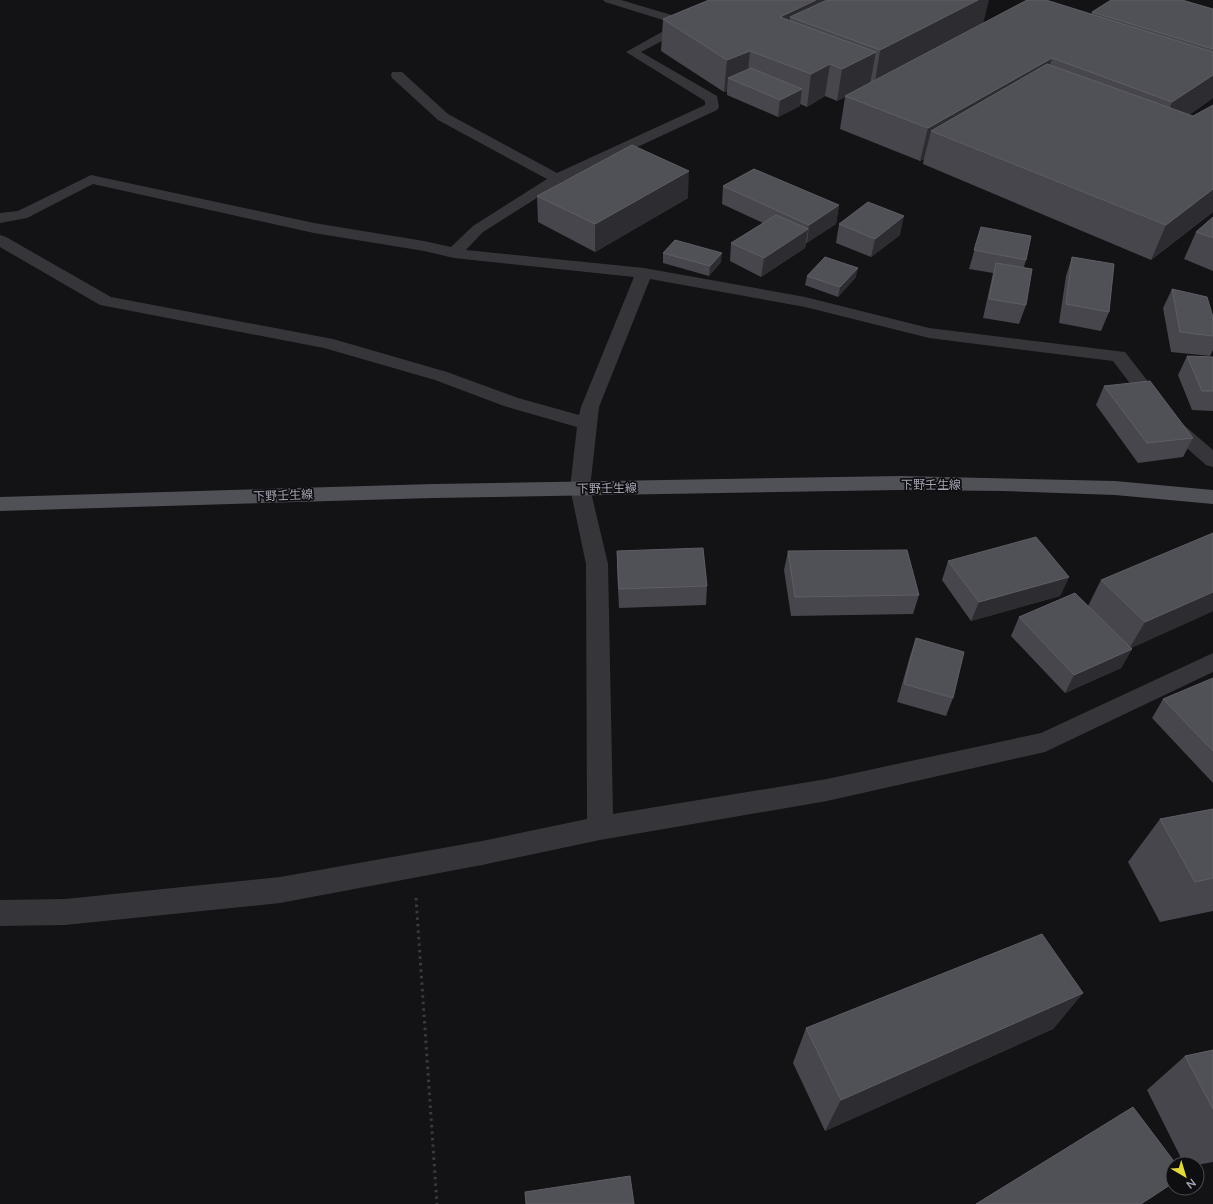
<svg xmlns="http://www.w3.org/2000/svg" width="1213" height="1204" font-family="Lato,'Noto Sans JP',sans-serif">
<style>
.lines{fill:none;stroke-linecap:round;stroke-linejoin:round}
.path{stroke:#3a3a3f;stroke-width:3;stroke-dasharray:2.5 4;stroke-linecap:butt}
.minor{fill:#36363a;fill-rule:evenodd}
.major{fill:#505057;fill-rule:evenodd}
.wall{fill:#46464c}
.shaded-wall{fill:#2d2d31}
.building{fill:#505057;stroke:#5e5e65}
.labels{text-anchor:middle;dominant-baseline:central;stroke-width:3.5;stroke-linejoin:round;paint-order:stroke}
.street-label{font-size:12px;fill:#a5a5b3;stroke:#0e0d0f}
</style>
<rect width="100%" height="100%" fill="#131214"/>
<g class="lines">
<path class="path" d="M416 898 437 1204"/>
<path class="minor" d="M603 0H621L685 19 727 0H743L741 2 690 26 641 52 717 96 719 107 717 110 562 182 483 232 466 250 644 268 805 297 929 328 1125 352 1178 420 1213 450V467L1206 465 1164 428 1113 361 929 338 805 307 650 279 599 407 590 488 608 564 613 814 827 779 1041 733 1213 653V672L1045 752 827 801 600 840 482 865 280 903 65 925 0 926V900L65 899 280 877 482 841 587 819 586 564 570 488 577 427 504 406 435 380 324 348 100 305 0 247V235L6 237 111 297 333 339 447 372 518 398 579 415 581 407 634 277 454 258 424 251 314 233 93 184 27 218 0 223V213L18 211 91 175 314 223 424 241 451 247 473 226 547 179 438 120 392 78 391 75 392 72H402L448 114 557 173 705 105V101L626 52 676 24 605 2Z"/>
<path class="major" d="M900 476 1115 481 1213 490V504L1115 495 1003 491 900 490 433 498 0 511V497L433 484Z"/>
</g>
<path class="wall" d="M709 0 983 23 1091 14 1092 12 1213 9V98L1189 115 1193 116 1213 105V212L1151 260 923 164 924 159 920 161 840 129 845 97 837 101 825 96 807 107 800 104V106L778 117 727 95V91L724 92 661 51 663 19Z
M723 186 839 205 836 224 806 243 805 248 761 277 730 261 731 243 763 223 722 204Z
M537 196 688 198 595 252 538 222Z
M1213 217V271L1184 259 1196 232Z
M839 224 900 235 871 257 836 243Z
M981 227 1026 260 1024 267 1026 305 1019 324 983 318 993 273 969 269Z
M663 253 721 262 709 276 663 263Z
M1072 257 1109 312 1101 331 1059 323 1066 276Z
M807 276 856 277 838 297 805 285Z
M1172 289 1213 317V350L1210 356 1171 352 1163 308Z
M1187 356 1213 357V411L1192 410 1178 375Z
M1104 386 1193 438 1183 457 1138 463 1096 405Z
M617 551 707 586 706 605 619 608 617 570Z
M788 551 919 595 913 614 791 616 784 570Z
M948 561 1069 577 1060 596 971 621 942 580Z
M1101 580 1213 611 1131 648 1132 649 1121 668 1065 693 1011 636 1019 617 1088 606Z
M916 638 953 698 946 716 897 702 910 656Z
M1213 678V783L1152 718 1163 699Z
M1213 809V911L1160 922 1128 862 1160 819Z
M1083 993 1053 1029 825 1131 793 1063 806 1028Z
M1213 1050V1162L1197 1165V1164H1184L1147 1090 1185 1056Z"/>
<path class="shaded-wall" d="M816 0H864L790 17 787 43 780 17Z
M978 0H989L983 24 875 82 880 50Z
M750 51 747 83 728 78 727 91 724 92 727 60Z
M876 52 870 84 837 101 842 69Z
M1052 58 1043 90 931 131 924 159 920 161 928 128Z
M830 64 825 96 807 107 811 74Z
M1213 75V98L1160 135 1172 102Z
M802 89 800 106 778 117 780 100Z
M689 171 688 198 595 252V224Z
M1213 189V212L1151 260 1166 225Z
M839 205 836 224 807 243 809 225Z
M904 216 900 235 871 257 875 239Z
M808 229 805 248 761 277 764 258Z
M722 253 721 262 709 276 710 266Z
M858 268 856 277 838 297 840 287Z
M1069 577 1060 596 971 621 979 602Z
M1213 592V611L1129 649 1145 622Z
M1132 649 1121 668 1065 693 1074 675Z
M1083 993 1053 1029 825 1131 841 1100Z"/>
<path class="building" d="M709 0H816L780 17 876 52 842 69 830 64 811 74 750 51 727 60 663 19Z
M827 0H978L880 50 790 17Z
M1027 0H1046L1213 52V75L1172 102 1052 58 928 128 845 96Z
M1111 0H1182L1213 9V49L1092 12Z
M1047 64 1193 116 1213 105V189L1166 225 931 131Z
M751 68 802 89 780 100 728 78Z
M632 145 689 171 595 224 537 196Z
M754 169 839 205 809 225 723 186Z
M868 202 904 216 875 239 839 224Z
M776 215 808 229 764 258 731 243Z
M1213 217V238L1196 232Z
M981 227 1031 236 1026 260 974 250Z
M675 240 722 253 710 266 663 253Z
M825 257 858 268 840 287 807 276Z
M1072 257 1114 264 1109 312 1066 304Z
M996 263 1032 269 1026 305 989 299Z
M1172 289 1207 297 1213 317V336L1180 332Z
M1187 356 1213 357V391H1202Z
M1150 381 1193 438 1147 443 1104 386Z
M1213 533V592L1145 622 1101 580Z
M1036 537 1069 577 979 602 948 561Z
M703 548 707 586 619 589 617 551Z
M907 550 919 595 795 597 788 551Z
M1075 593 1132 649 1074 675 1019 617Z
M916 638 964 652 953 698 904 684Z
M1213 678V751L1163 699Z
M1213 809V878L1195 882 1160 819Z
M1042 934 1083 993 841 1100 806 1028Z
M1213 1050V1109L1185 1056Z
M1133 1107 1176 1164H1173V1183L1141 1204H976Z
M630 1176 634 1204H526L525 1192Z"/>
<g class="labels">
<g class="street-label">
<text x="931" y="484">下野壬生線</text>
<text transform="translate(607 488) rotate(-1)">下野壬生線</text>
<text transform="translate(283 495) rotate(-2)">下野壬生線</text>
</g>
</g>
<g transform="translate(1185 1176) rotate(142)"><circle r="19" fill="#0e0d0f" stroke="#4a4a51"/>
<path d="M0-3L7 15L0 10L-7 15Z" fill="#e1d83d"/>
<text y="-6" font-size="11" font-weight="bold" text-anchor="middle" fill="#a5a5b3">N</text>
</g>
</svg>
